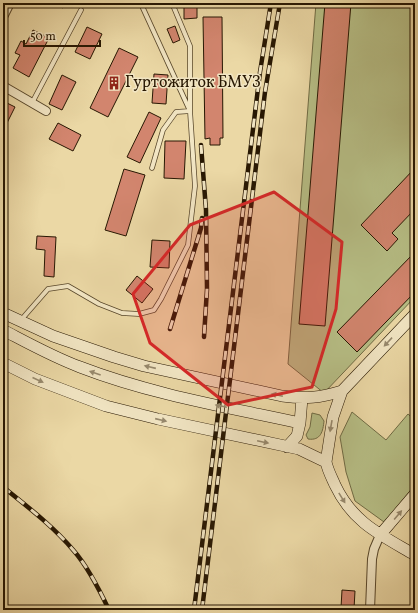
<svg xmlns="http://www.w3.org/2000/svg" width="418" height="613" font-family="Vollkorn,serif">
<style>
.green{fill:#b7bf86;stroke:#6f6b44}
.building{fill:#d2856e;stroke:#271702}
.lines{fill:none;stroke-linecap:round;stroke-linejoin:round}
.lane-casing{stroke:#58472b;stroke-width:5.5}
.street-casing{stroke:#58472b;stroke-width:10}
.secondary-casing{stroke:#271702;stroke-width:12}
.lane{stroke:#f2e6c4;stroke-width:4}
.street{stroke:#f2e6c4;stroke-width:8}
.secondary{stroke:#f2e6c4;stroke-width:11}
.rail-casing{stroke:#271702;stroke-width:4.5}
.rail{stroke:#f2e6c4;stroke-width:3;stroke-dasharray:9;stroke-linecap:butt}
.oneway{fill:#97896d}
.marked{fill:#d62828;fill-opacity:0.2;stroke:#d62828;stroke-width:3;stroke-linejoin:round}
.labels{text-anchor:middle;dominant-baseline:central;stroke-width:3;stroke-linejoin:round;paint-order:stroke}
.poi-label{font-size:16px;fill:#271702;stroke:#f2e6c4;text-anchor:start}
</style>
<rect width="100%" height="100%" fill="#ebd8a5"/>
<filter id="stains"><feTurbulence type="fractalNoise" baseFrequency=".005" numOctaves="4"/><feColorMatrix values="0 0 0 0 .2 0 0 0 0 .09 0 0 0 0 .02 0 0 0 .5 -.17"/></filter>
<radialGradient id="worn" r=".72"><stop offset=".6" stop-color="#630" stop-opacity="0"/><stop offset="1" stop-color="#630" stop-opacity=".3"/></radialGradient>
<path class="green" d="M316 3H415V297L324 393 288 364Z
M352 412 386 440 408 414 415 420V485L384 522 355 501 346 472 340 437Z
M312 413 320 415 324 421C323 431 321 441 308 439L306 435 310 427Z"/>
<path class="building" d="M54 3H66L63 8Z
M184 3H197V18L184 19Z
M325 3H351L325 326 299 324Z
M203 17H222L223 138H220V145H210V138L205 139Z
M175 26 180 40 173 43 167 29Z
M87 27 102 34 90 59 75 52Z
M33 30 49 38 29 77 13 68 20 55 15 53 21 41 26 44Z
M119 48 138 57 108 117 90 108Z
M154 74 168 75 166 104 152 103Z
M62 75 76 82 62 110 49 104Z
M3 101 15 107 3 131Z
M149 112 161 118 140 163 127 157Z
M58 123 81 135 73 151 49 139Z
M165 141H186L184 179 164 178Z
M415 168V209L392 233 398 239 387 251 361 225Z
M124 169 145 175 126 236 105 230Z
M37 236 56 237 54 277 44 276 45 250 36 249Z
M152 240 170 241 169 268 150 267Z
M415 252V292L357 352 337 332Z
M137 276 153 289 142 303 126 290Z
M342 590 355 591 354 609 341 608Z"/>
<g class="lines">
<g class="lane-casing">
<path id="lane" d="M32 103 81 10
M152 168 163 130 176 112 190 111V46L172 3
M21 320 48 289 68 286 99 304 122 313 139 314 154 310 161 299 188 245 195 186 190 111 142 6"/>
</g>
<g class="street-casing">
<path id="street" d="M3 17 10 3
M3 86 46 111
M370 610 372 559 374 549 380 535"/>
</g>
<g class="secondary-casing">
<path id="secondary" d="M3 313 53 336 114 357 144 366 282 396C305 399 320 398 342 391
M415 314 342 391 333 417 326 462C328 471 332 478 335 485 353 523 381 535 415 555
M3 330C28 343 53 357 80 367 150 394 226 407 300 423
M3 363 35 379 106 406 158 419 299 449 326 462
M287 447 297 436 300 423 302 398
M380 535 415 494"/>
</g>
<use href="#lane" class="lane"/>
<use href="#street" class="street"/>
<use href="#secondary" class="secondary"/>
<g class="rail-casing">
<path id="rail" d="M201 145 206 210 207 289 204 337
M170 329 201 228 202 218
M3 487C28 507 54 527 74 551 88 567 100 591 109 610
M194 610 260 72 271 3
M202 610 265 92 280 3"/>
</g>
<use href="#rail" class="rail"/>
</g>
<defs><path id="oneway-solid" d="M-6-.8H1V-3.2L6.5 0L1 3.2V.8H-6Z"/></defs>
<g class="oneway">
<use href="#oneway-solid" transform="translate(388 342) rotate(133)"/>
<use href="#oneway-solid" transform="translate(150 367) rotate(-167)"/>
<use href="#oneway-solid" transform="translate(95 373) rotate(-161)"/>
<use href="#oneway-solid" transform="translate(38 380) rotate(24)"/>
<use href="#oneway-solid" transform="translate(277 395) rotate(-168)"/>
<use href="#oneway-solid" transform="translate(221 406) rotate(-168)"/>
<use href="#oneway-solid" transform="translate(161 420) rotate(13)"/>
<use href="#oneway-solid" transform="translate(331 426) rotate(100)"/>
<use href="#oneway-solid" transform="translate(263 442) rotate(12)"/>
<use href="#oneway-solid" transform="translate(342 498) rotate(58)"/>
<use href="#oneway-solid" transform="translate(398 515) rotate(-50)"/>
</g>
<path class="marked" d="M274 192 342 242 336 309 312 387 228 405 150 343 133 294 190 225Z"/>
<defs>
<g id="building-bare" transform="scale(1.08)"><path d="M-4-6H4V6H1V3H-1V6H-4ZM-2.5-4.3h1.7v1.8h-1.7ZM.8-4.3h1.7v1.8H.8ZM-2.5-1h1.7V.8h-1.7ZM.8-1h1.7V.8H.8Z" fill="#8f2418" stroke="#f2e6c4" stroke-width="2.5" paint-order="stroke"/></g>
</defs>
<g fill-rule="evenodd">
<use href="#building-bare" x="114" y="83"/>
</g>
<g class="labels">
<g class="poi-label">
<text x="125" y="83">Гуртожиток БМУЗ</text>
</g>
</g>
<rect width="418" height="613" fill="none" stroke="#ebd8a5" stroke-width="16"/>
<rect x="4" y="4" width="410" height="605" fill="none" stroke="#271702" stroke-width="2"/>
<rect x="8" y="8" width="402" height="597" fill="none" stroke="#271702"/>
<path d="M24 40v6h76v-6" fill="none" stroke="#271702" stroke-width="2"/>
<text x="30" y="40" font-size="12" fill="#271702" stroke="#f2e6c4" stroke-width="3" paint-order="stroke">50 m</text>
<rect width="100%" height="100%" filter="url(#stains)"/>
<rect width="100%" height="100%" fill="url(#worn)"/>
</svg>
